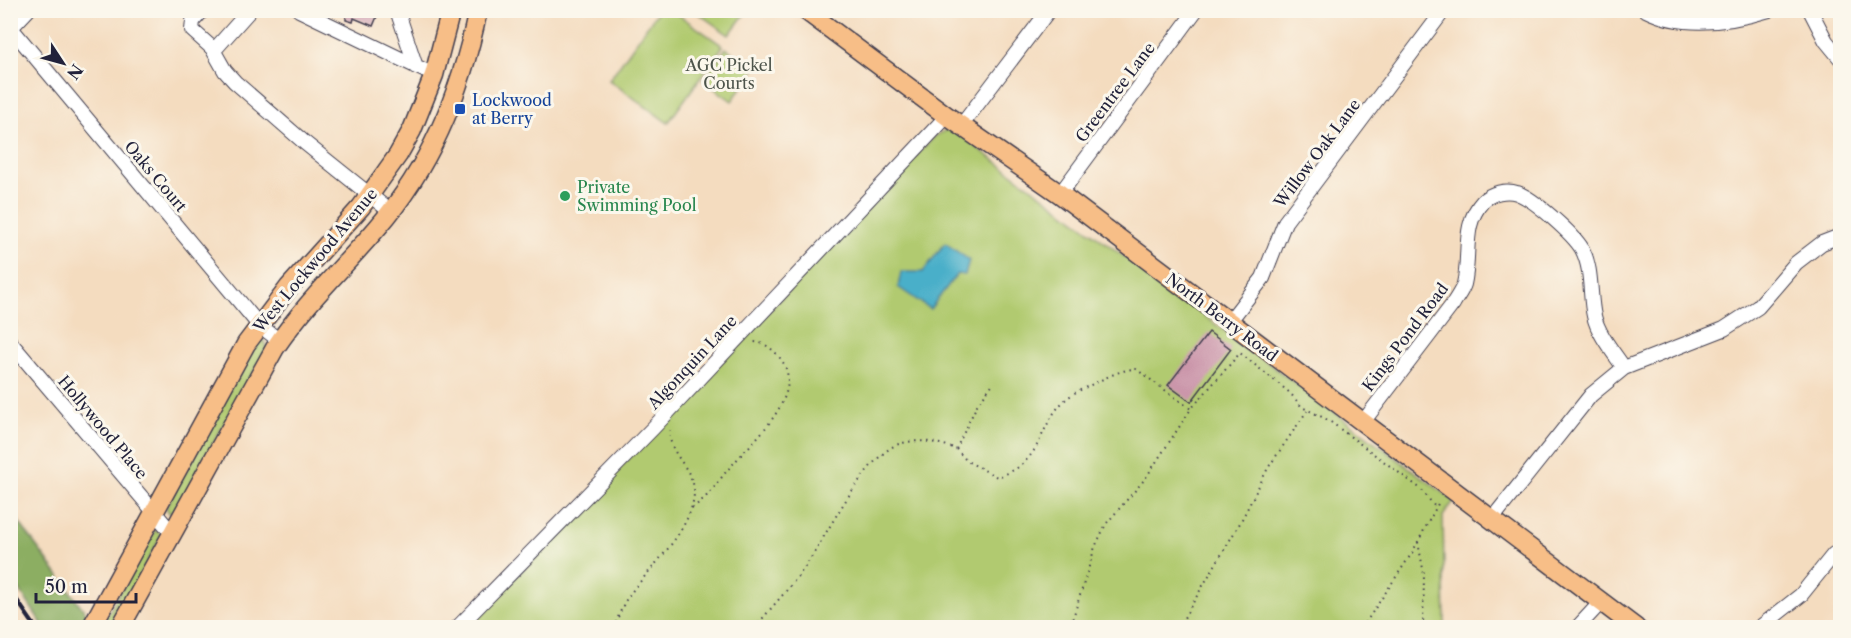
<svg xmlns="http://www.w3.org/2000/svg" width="1851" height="638" font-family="'Libre Caslon Text',serif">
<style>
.green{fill:#b1ca70;stroke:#6a7656;stroke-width:1.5}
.forest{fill:#8cae62;stroke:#57684e;stroke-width:1.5}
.water{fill:#4aafc9;stroke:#366882;stroke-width:1.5}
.building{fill:#cb96aa}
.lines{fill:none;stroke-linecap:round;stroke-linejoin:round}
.minor-casing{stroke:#423e4f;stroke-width:16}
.major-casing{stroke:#423e4f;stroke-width:21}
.path{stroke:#423e4f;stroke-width:2;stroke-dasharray:1.5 4.5;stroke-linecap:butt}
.minor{stroke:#fff;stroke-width:14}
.major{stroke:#f7be87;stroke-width:18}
.rail{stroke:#22223b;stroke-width:4}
.transit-dot{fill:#1a4fb4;stroke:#fbf7ec;stroke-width:2}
.leisure-dot{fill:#2e9e5b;stroke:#fbf7ec;stroke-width:2}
.labels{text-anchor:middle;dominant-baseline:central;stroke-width:6;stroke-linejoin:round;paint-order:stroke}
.park-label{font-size:16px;fill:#4d544b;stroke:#fbf7ec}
.street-label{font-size:16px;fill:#22223b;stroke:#fbf7ec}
.transit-label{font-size:16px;fill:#164399;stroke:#fbf7ec;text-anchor:start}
.leisure-label{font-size:16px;fill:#27864d;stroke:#fbf7ec;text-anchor:start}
</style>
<rect width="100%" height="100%" fill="#fbf7ec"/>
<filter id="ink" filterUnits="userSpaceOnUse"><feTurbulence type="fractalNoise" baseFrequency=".0167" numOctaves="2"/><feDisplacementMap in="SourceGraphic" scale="12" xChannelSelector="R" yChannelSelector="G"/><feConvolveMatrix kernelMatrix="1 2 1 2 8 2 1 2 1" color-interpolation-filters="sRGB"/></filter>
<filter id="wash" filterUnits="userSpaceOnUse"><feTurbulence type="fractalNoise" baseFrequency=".008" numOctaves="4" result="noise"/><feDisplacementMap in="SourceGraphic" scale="24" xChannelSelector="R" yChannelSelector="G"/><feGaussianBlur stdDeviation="1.35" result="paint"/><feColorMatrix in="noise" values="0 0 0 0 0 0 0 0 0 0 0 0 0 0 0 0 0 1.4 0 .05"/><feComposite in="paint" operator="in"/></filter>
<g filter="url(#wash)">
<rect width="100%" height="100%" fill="#f4dcbf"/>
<path class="green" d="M658 11H673L723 46 668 123 609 80Z
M695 11H747L729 35Z
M726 48 755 69 732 101 703 80Z
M946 130 955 131 1454 501 1443 516 1445 627 467 628 935 136Z
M259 340H264L267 348 174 513H169L166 508 242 366Z
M155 530 161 534 160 538 112 627 100 628Z"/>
<path class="forest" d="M10 510 89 617 83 627H44L11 577Z"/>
<path class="water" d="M945 243 969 260 965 275 957 274 930 309 898 287 901 272H923Z"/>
<g id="blocks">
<path class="building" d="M335 10H374L379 12 373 26 354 18 353 22 346 20V15Z
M1209 332 1231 349 1191 402 1168 385Z"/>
</g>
</g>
<g filter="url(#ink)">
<use href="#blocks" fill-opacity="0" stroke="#423e4f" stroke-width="1.5"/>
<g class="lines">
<g class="minor-casing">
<path id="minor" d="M203 10 193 21 192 30 212 48 217 47 250 10
M299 10 434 75
M397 10 416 67
M1646 10C1684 29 1730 22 1769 10
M1810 10 1826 41 1840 58
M11 28 259 325 280 341
M10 29 28 10
M212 48 225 71 235 82 305 143 391 212
M961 126 1049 10
M1060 194 1196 10
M1229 322 1263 278 1285 222 1444 10
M10 342 172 533
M1363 422 1453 304C1456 298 1462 291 1464 284 1471 255 1461 225 1483 201 1491 193 1506 189 1517 193 1533 198 1574 235 1582 249 1593 270 1589 294 1594 316 1598 334 1614 353 1624 368
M1492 519 1591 395 1624 368 1724 329 1758 307 1796 263 1822 243 1840 236
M457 628 654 427 947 116
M1577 628 1602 601
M1759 628 1801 595 1834 554"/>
</g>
<g class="major-casing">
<path id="major" d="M805 10 947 116 1060 194 1636 628
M91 628 246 344 289 287 361 207 398 155 412 130 434 75 451 10
M120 628 275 348C305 303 343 268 378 227 431 166 462 89 478 10"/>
</g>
<path class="path" d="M956 449 967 461 997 477C1043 463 1036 431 1062 403 1071 393 1085 388 1097 382 1109 376 1123 369 1136 369L1191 409 1240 353 1290 393 1302 407 1328 420 1421 489 1435 507
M692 508C715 492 715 483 733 464 754 440 808 393 780 358 773 349 764 342 753 342
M1418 542 1424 574 1423 628
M613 628C619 617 622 604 630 594 650 568 696 526 694 489 692 467 667 453 670 430
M755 628C772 606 792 586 807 564 827 534 862 463 894 446 913 437 938 442 956 449L977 405 994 382
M1065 628 1073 618 1095 547 1106 524 1145 479 1191 409
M1178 628 1240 523 1268 468 1307 411
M1362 628 1412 553 1440 500"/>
<use href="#minor" class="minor"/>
<use href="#major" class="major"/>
<path class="rail" d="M10 590 36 628"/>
</g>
</g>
<rect class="transit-dot" x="454" y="103" width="12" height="12" rx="3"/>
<circle class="leisure-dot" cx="565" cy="196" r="6"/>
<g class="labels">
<g class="park-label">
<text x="729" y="65">AGC Pickel<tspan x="729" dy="18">Courts</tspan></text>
</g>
<g class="street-label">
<text transform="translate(1115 92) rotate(-53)">Greentree Lane</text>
<text transform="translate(1317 153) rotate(-53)">Willow Oak Lane</text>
<text transform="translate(156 176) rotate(50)">Oaks Court</text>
<text transform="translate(315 260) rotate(-50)">West Lockwood Avenue</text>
<text transform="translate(1222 317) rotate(37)">North Berry Road</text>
<text transform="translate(1405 337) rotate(-53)">Kings Pond Road</text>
<text transform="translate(692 362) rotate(-47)">Algonquin Lane</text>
<text transform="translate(103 427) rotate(50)">Hollywood Place</text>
</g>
<g class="transit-label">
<text x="472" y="100">Lockwood<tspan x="472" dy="18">at Berry</tspan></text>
</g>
<g class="leisure-label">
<text x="577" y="187">Private<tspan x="577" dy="18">Swimming Pool</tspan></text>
</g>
</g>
<rect width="1851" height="638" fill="none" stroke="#fbf7ec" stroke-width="36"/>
<g transform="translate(63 63) rotate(126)" stroke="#fbf7ec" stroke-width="4.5" paint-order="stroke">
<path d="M0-4.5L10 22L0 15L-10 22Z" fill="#22223b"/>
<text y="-9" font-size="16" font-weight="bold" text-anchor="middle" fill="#22223b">N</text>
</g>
<path d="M36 593v9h100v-9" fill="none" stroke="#22223b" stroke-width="3"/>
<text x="45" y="593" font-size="18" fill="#22223b" stroke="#fbf7ec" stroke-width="4.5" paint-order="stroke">50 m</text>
</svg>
